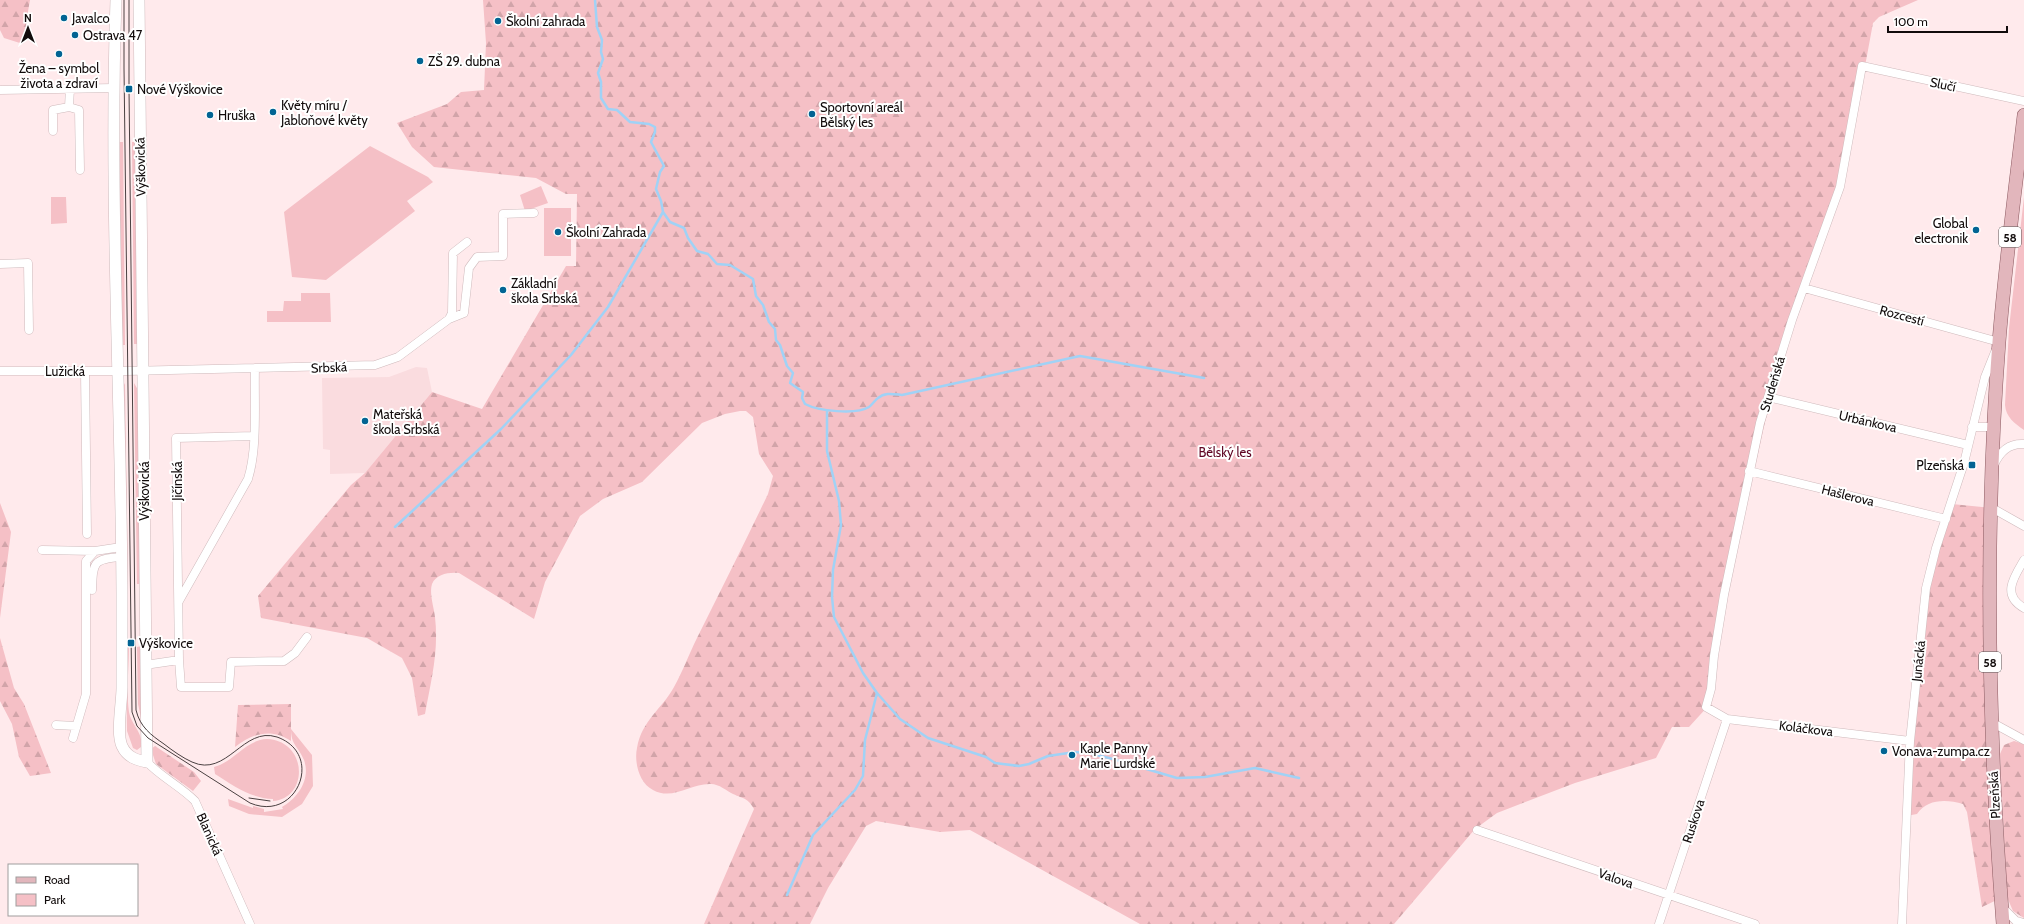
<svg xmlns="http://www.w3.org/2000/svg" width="2024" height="924" font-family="Cabin,sans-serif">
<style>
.built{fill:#fadcdf}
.green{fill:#f5c0c6}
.forest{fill:url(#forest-firs)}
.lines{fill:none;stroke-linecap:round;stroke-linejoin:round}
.stream{stroke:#a0d2f6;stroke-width:2.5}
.minor-casing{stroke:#cfbabc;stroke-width:9}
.tertiary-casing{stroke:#cfbabc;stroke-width:12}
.primary-casing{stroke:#8c5a61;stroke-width:14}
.minor{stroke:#fff;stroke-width:8}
.tertiary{stroke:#fff;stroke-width:11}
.primary{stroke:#e2b6bc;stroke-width:13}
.tram{stroke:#4a4041;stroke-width:1}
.poi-dot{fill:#026493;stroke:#fff;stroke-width:1.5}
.labels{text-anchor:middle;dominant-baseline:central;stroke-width:4;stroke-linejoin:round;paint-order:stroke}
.shield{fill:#fff;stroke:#585454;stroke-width:1}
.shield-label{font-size:12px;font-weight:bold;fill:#110b0b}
.poi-label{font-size:13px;fill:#110b0b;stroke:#fff;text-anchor:start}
.street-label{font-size:13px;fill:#110b0b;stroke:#fff}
.park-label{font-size:13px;fill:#5e0422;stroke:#fff}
</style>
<defs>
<pattern id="forest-firs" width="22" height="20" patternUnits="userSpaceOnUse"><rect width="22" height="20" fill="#f5c0c6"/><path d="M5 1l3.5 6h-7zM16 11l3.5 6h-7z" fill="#d1a4a9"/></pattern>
</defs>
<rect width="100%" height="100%" fill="#ffeaec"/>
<path class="built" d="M416 367 427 368 432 392 365 473 330 474V450L323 449 322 378 389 377Z"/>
<path class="green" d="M119 142H123L125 345H122Z
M132 142H135L137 344H134Z
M370 146 428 177 433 182 407 201 415 211 326 280 292 277 284 212Z
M541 186 548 203 525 211 520 195Z
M51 197H66L67 223 51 224Z
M2024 197V430C2014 423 2006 417 2005 405L2009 328Z
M544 208H571V256H544Z
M301 293H330L331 322H267V311H283L284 301H301Z
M125 383 128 584 125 585 124 385Z
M134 383 138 390 140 584H137Z
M141 646V718L138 704 137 647Z
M126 647H129C129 668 126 691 129 712 131 725 144 733 141 747L137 750 133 748 127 731Z
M291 729 312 755 313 786 302 804 282 817 249 814 229 806 228 799 253 808V806L264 809V812L283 809 282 807C298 798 311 779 304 760 298 746 291 745 291 729Z
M267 739C308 741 309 798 273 801V799C250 798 234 786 215 774L214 767C234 762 245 740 267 739Z"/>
<path class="forest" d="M0 0H30C27 15 26 29 23 44L4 38 0 30Z
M483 0H1918L1879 17 1873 23 1843 185 1799 309 1765 422 1733 564 1710 704 1689 727H1672L1656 758 1575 783 1497 813 1475 829 1394 924H1140L970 830 940 832 876 821 866 826 828 888 810 924H704L754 809C748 798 744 799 733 794 727 791 719 784 711 784 691 783 673 801 653 790 639 783 634 762 637 748 642 720 662 709 674 687 683 671 689 654 697 638 721 590 745 542 768 494L773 476 759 454 753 417 746 411H740L725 414 702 423 642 482 603 499 580 516 545 582 534 619 459 573C449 572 436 574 432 584 429 593 434 608 435 617 439 651 431 681 425 714L418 716 412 678 402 658 367 638 261 618 258 596 351 485 365 473 432 392 482 409 566 266H576L577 194H566L536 178 434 167 412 147 397 123 447 104 461 92 484 90 486 43Z
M0 503 11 532 0 618Z
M1952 504 1992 508 2001 898 1982 907 1967 812 1963 804C1946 799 1927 799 1917 814L1906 816 1926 588Z
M0 638 14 688 24 704 51 773 30 776 19 757 12 724 0 701Z
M291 704V741C272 728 252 733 235 747L238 705Z
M2014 741 2024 744V918L2013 911 2007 897 2000 754 2004 745Z
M155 746 194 772 201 781 193 791 156 764 151 749Z"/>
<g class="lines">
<path class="stream" d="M595 0 597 27 602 40 601 52 603 59 598 73 601 82V98L608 109 617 110 630 122 649 124 655 127V132L651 142 664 166 660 172 656 189 661 201 663 212 670 222 684 228 688 238 697 251 708 254 717 264 730 265 753 279 756 296 763 305 769 322 775 329 776 340 780 345 787 366 793 373 790 383 803 392 802 398 805 404C818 411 856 415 869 407 872 405 875 400 878 398 885 392 893 394 902 395L1080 356 1204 378
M395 527 501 429 571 355 608 307 663 212
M877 693 900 719 928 738 986 757 995 763 1019 766 1029 764 1048 756 1075 752 1088 753 1109 758 1177 778 1205 777 1255 768 1299 778
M787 895 813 835 855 790 863 776 865 740 877 693 863 673 834 617 832 597 833 570 841 525 839 501 827 451V411"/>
<g class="minor-casing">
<path id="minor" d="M70 88 69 107 79 110 80 170
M0 90 114 88
M53 131V110L69 107
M0 264 28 263 29 330
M1804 288 1999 342 1985 377 1964 463 1936 548 1926 588 1910 741 1902 924
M449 319 464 313 469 268 477 257 503 256V214L534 213
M0 371H127L375 365 398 357 449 319 452 313 453 253 467 242
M85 372 87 534
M1768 397 1968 445
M1972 427H1994
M1994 465C2000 451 2009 443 2024 444
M1749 471 1946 519
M1992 508 2024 526
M42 550 95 551
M2024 560C2014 577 2001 595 2024 608
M92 590C93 562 93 559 121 557
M179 601 248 479C258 447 254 402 255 368
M179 660 181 687H229L231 662 284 661 295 653 307 637
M145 665 179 660 176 438 254 436
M1991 722 2024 740
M56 725 76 726
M73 738 86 694V561L95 551 121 547
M1910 741 1727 719 1706 707 1711 689 1714 656 1724 595 1760 423 1792 320 1840 187 1862 66 2024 101
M147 762C161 777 180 786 195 801L250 924
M1477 830 1755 924
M2003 908 2016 921 2024 923
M1659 924 1727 719"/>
</g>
<g class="tertiary-casing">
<path id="tertiary" d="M116 0C109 198 121 396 122 594 122 625 122 657 122 688 122 703 116 733 122 746 127 757 136 760 147 762L139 0"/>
</g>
<g class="primary-casing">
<path id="primary" d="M2003 924C1988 730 1984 536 1999 342 2005 266 2015 191 2024 115"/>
</g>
<use href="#minor" class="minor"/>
<use href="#tertiary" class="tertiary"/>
<use href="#primary" class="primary"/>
<path class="tram" d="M124 0V68L132 712 137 726 148 738 250 803C297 823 325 754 277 737 243 726 227 778 192 762 183 758 173 751 164 744 151 735 140 727 136 710L129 89V0
M249 798 270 801"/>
</g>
<g class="poi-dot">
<circle cx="64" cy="18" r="4"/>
<circle cx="498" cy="21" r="4"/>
<circle cx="75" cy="35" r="4"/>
<circle cx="59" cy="54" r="4"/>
<circle cx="420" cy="61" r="4"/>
<rect x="125" y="85" width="8" height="8" rx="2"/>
<circle cx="273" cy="112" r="4"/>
<circle cx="812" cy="114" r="4"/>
<circle cx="210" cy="115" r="4"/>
<circle cx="1976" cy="230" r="4"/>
<circle cx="558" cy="232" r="4"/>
<circle cx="503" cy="290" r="4"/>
<circle cx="365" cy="421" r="4"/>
<rect x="1968" y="461" width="8" height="8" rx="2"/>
<rect x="127" y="639" width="8" height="8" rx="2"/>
<circle cx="1884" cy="751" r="4"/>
<circle cx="1072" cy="755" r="4"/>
</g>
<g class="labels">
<g class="shield">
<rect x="1999" y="227" width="22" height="20" rx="3"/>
<rect x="1979" y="652" width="22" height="20" rx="3"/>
</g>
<g class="shield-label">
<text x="2010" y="237">58</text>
<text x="1990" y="662">58</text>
</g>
<g class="poi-label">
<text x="72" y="18">Javalco</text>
<text x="506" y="21">Školní zahrada</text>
<text x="83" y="35">Ostrava 47</text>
<text x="428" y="61">ZŠ 29. dubna</text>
<text x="59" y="68" text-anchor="middle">Žena – symbol<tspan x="59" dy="15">života a zdraví</tspan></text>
<text x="137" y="89">Nové Výškovice</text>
<text x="281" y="105">Květy míru /<tspan x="281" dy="15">Jabloňové květy</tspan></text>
<text x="820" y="107">Sportovní areál<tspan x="820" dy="15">Bělský les</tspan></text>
<text x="218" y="115">Hruška</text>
<text x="1968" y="223" text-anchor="end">Global<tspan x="1968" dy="15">electronik</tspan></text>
<text x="566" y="232">Školní Zahrada</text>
<text x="511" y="283">Základní<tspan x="511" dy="15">škola Srbská</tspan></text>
<text x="373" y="414">Mateřská<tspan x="373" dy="15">škola Srbská</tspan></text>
<text x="1964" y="465" text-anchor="end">Plzeňská</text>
<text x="139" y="643">Výškovice</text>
<text x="1080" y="748">Kaple Panny<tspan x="1080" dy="15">Marie Lurdské</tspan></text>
<text x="1892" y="751">Vonava-zumpa.cz</text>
</g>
<g class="street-label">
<text transform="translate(1943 84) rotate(12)">Slučí</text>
<text transform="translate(140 167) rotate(-91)">Výškovická</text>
<text transform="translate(1902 315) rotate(15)">Rozcestí</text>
<text transform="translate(329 367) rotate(-2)">Srbská</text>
<text x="65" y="371">Lužická</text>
<text transform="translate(1772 384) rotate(-73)">Studeňská</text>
<text transform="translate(1868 421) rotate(13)">Urbánkova</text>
<text transform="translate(177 481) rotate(-90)">Jičínská</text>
<text transform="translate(144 491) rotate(-90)">Výškovická</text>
<text transform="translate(1848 495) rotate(14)">Hašlerova</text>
<text transform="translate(1918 661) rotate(-84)">Junácká</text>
<text transform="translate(1806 728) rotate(7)">Koláčkova</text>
<text transform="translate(1994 795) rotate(-93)">Plzeňská</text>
<text transform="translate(1693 821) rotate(-72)">Ruskova</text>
<text transform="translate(210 834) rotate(66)">Blanická</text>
<text transform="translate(1616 878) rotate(19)">Valova</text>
</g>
<g class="park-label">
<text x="1225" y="452">Bělský les</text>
</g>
</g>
<rect x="8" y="864" width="130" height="52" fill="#ffffff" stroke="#a09d9d"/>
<rect x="16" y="877" width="20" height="6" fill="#e2b6bc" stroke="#a09d9d"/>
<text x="44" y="884" font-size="12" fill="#110b0b">Road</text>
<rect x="16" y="894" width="20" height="12" fill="#f5c0c6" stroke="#a09d9d"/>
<text x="44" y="904" font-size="12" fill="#110b0b">Park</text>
<g transform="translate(28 28)" stroke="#ffffff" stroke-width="3" paint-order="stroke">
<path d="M0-3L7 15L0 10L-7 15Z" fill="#110b0b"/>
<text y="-6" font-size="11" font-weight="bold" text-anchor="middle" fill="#110b0b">N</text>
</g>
<path d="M1888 26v6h119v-6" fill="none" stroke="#110b0b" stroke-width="2"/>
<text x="1894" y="26" font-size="12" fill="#110b0b" stroke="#ffffff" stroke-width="3" paint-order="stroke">100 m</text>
</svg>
